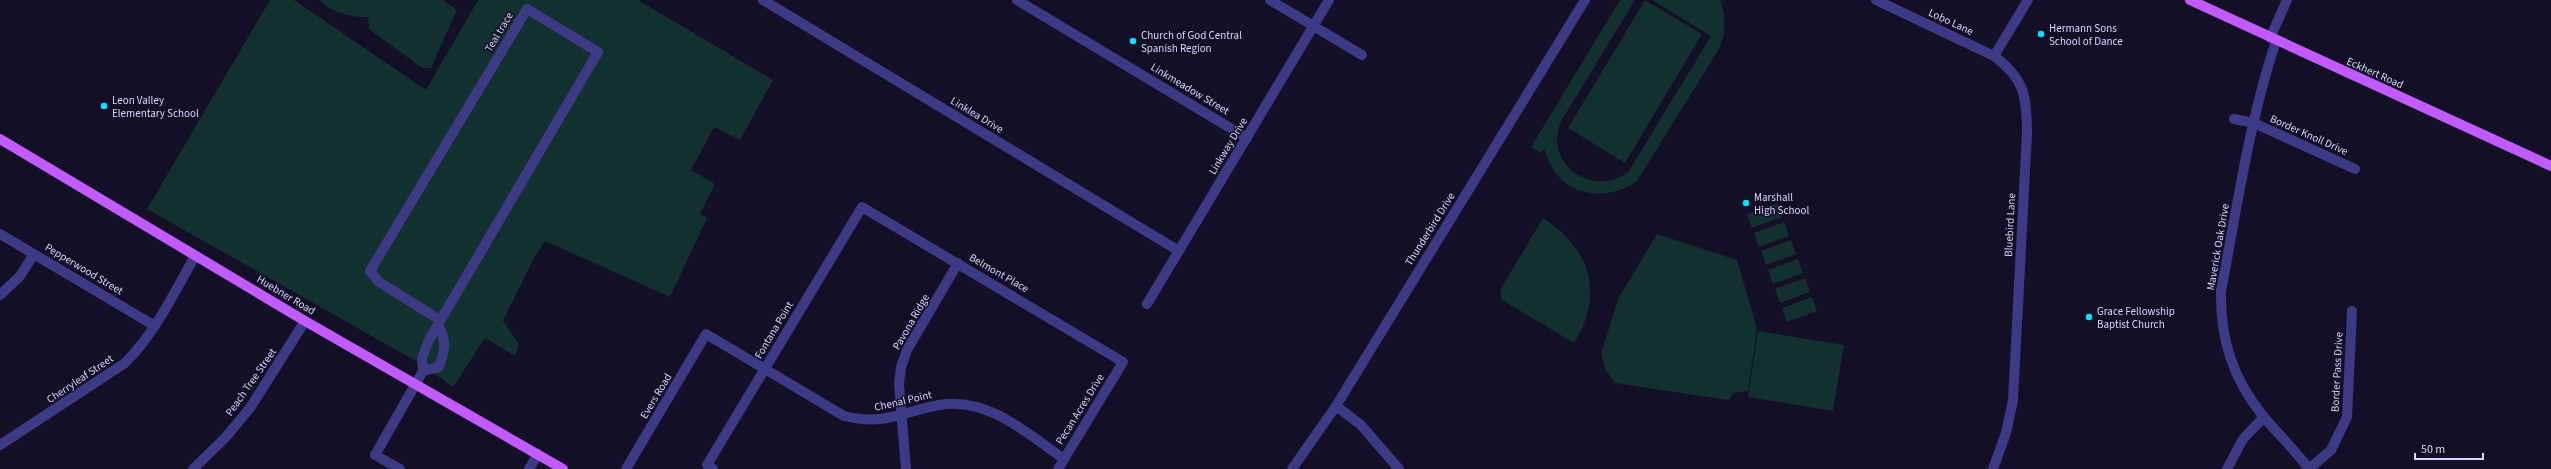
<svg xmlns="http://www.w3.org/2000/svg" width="2551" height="469" font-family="'Source Sans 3',sans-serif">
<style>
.green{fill:#12302f}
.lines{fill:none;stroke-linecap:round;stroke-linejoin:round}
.minor{stroke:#3d3a85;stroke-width:10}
.major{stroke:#c25bff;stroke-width:10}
.poi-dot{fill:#00e5ff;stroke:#130f26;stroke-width:1.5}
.labels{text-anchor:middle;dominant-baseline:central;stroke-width:3;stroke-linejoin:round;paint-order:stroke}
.street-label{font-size:11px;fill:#d9d4ff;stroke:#130f26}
.poi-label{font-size:11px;fill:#d9d4ff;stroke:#130f26;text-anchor:start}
</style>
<rect width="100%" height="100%" fill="#130f26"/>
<path class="green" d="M270 0H294L426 90 478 0H638L773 80 740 140 714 127 691 170 715 184 700 214 707 218 670 297 545 241 535 256 503 321 519 344 515 356 485 338 453 387 416 361 147 209Z
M320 0H443L457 10 431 68H422L369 29 368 17C354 18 329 12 320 0Z
M1620 0H1635L1563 118C1539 161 1593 201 1629 171L1711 36 1652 0H1720C1726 16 1726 34 1719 49L1637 181C1602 206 1553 193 1545 148L1541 153 1531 147Z
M1645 0 1702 34 1625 163 1568 128Z
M1777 203 1782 217 1752 228 1747 214Z
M1543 218C1590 248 1605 294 1574 343L1502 300 1500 290Z
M1784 222 1789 236 1759 247 1754 233Z
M1657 234 1737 260 1757 329 1748 391 1734 393 1728 400 1615 383 1606 371 1601 354 1618 299Z
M1791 240 1796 254 1766 265 1761 251Z
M1798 259 1803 273 1773 284 1768 270Z
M1805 278 1810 292 1780 303 1775 289Z
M1812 297 1817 311 1787 322 1782 308Z
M1758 331 1844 345 1833 411 1748 397Z"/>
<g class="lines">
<path class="minor" d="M763 0 1179 251
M1017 0 1247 138
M1270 0 1362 55
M1876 0 1994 56C2024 78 2027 96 2027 133L2013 400 2006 433 1993 469
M2270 38 2287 0
M2276 41C2249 122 2237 208 2221 291 2220 339 2233 379 2263 416 2278 434 2295 450 2309 469
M1994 56 2028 0
M2234 119 2254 123 2355 169
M0 234 155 326
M0 295 20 276 34 254
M1147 304 1329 0
M423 371 439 367C444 352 448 340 438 326
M1336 406 1361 425 1399 469
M0 445 125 363C155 333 174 293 195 256
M193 469 225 438 250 408 305 321
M400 469 375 455 423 371 422 358 429 340 598 52 527 9 370 271 379 282 440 320
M529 469 538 454
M626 469 706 334 844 416C885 426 901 412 939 405 987 396 1028 434 1064 459
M713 469 707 465 862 207 1123 362 1058 469
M906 469 899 384 901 367 907 350 958 263
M1292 469 1336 406 1585 0
M2227 469 2243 439 2264 417
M2309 469 2331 450 2347 417 2352 311"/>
<path class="major" d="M2190 0 2551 166
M0 139 305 321 563 469"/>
</g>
<g class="poi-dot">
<circle cx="2041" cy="34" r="4"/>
<circle cx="1133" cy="41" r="4"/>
<circle cx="104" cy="106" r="4"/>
<circle cx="1746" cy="203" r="4"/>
<circle cx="2089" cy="317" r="4"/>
</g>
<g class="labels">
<g class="street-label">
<text transform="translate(1951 22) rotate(25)">Lobo Lane</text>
<text transform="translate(499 32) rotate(-59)">Teal trace</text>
<text transform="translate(2375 73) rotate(24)">Eckhert Road</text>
<text transform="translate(1190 89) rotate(31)">Linkmeadow Street</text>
<text transform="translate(977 115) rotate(31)">Linklea Drive</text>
<text transform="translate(2309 135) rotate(24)">Border Knoll Drive</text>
<text transform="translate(1228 146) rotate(-59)">Linkway Drive</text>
<text transform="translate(2010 225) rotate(-87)">Bluebird Lane</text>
<text transform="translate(1430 229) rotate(-58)">Thunderbird Drive</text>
<text transform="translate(2218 247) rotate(-80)">Maverick Oak Drive</text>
<text transform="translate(84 269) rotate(31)">Pepperwood Street</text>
<text transform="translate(999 273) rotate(30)">Belmont Place</text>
<text transform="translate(286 295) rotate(31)">Huebner Road</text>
<text transform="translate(911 322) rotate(-60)">Pavona Ridge</text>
<text transform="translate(774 330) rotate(-59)">Fontana Point</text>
<text transform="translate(2337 372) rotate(-87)">Border Pass Drive</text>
<text transform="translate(80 379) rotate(-34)">Cherryleaf Street</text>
<text transform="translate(251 382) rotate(-55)">Peach Tree Street</text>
<text transform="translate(656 396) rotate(-59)">Evers Road</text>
<text transform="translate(903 401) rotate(-13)">Chenal Point</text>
<text transform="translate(1080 409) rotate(-58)">Pecan Acres Drive</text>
</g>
<g class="poi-label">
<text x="2049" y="28">Hermann Sons<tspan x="2049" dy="13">School of Dance</tspan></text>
<text x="1141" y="35">Church of God Central<tspan x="1141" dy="13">Spanish Region</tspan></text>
<text x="112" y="100">Leon Valley<tspan x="112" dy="13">Elementary School</tspan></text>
<text x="1754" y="197">Marshall<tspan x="1754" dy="13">High School</tspan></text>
<text x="2097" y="311">Grace Fellowship<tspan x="2097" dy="13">Baptist Church</tspan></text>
</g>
</g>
<path d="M2415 453v6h68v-6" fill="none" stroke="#d9d4ff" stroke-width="2"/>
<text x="2421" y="453" font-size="12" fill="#d9d4ff" stroke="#130f26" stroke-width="3" paint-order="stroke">50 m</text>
</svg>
